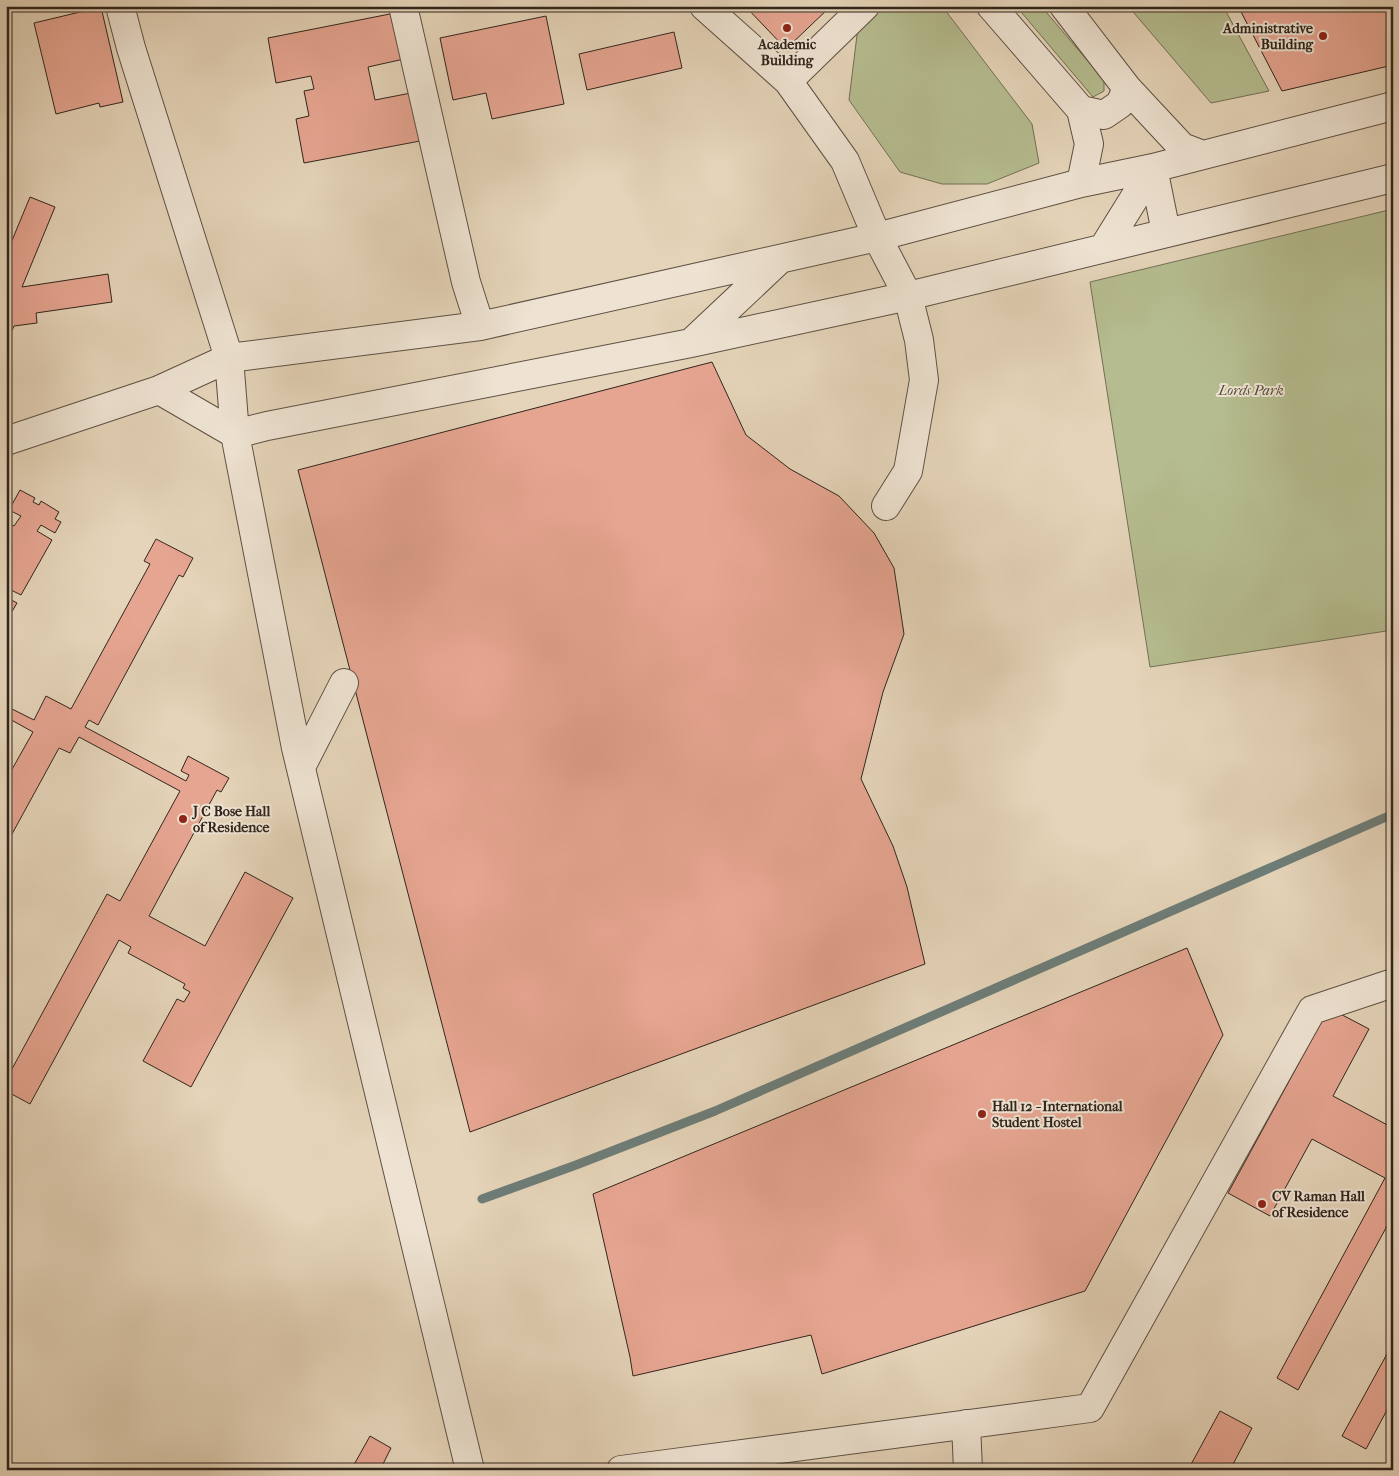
<svg xmlns="http://www.w3.org/2000/svg" width="1399" height="1476" font-family="'IM FELL French Canon',serif">
<style>
.green{fill:#b5bc8f;stroke:#727056}
.lines{fill:none;stroke-linecap:round;stroke-linejoin:round}
.stream{stroke:#6d7d78;stroke-width:9}
.building{fill:#e6a591;stroke:#30251d}
.minor-casing{stroke:#5d5144;stroke-width:30}
.minor{stroke:#eee3d2;stroke-width:28}
.poi-dot{fill:#8f2418;stroke:#eee3d2;stroke-width:2}
.labels{text-anchor:middle;dominant-baseline:central;stroke-width:4;stroke-linejoin:round;paint-order:stroke}
.poi-label{font-size:14px;font-weight:bold;fill:#30251d;stroke:#eee3d2;text-anchor:start}
.park-label{font-size:14px;font-style:italic;fill:#514b3a;stroke:#eee3d2}
</style>
<rect width="100%" height="100%" fill="#e5d4b9"/>
<filter id="stains"><feTurbulence type="fractalNoise" baseFrequency=".004" numOctaves="4"/><feColorMatrix values="0 0 0 0 .2 0 0 0 0 .09 0 0 0 0 .02 0 0 0 .5 -.17"/></filter>
<radialGradient id="worn" r=".72"><stop offset=".6" stop-color="#630" stop-opacity="0"/><stop offset="1" stop-color="#630" stop-opacity=".3"/></radialGradient>
<path class="green" d="M885 6H942L1032 124 1039 163 987 184H942L900 172 849 100 858 27Z
M1016 6H1041L1104 80V91L1093 97Z
M1128 6H1223L1269 91 1211 103Z
M1393 209V630L1150 667 1090 282Z"/>
<g class="lines">
<path class="stream" d="M482 1199 576 1165 715 1111 1393 814"/>
</g>
<path class="building" d="M745 6H831L786 49Z
M1238 6H1393V65L1282 91Z
M101 7 123 102 100 107 99 103 56 114 34 23Z
M395 13 404 59 368 67 375 100 411 93 420 141 304 163 296 119 309 116 304 91 314 89 311 76 276 83 268 38Z
M546 16 564 104 492 119 486 93 453 100 440 38Z
M674 32 682 68 587 90 579 54Z
M30 197 55 207 22 287 108 274 112 302 36 313 37 323 14 326 6 344V255Z
M712 362 746 435 790 469 839 496 874 533 894 568 904 634 883 692 861 779 893 846 907 887 925 964 470 1132 298 470Z
M20 490 35 498 33 502 39 505 41 501 59 512 55 519 61 522 55 533 41 525 37 531 52 540 21 595 7 588 6 590V522L14 526 21 516 9 510Z
M156 539 193 558 183 577 179 575 98 725 89 720 85 727 186 781 189 775 181 771 188 756 229 778 221 792 217 790 149 916 205 946 245 872 293 898 191 1087 143 1061 177 999 184 1002 190 992 183 988 185 984 128 953 131 947 119 940 30 1104 6 1091V1080L107 894 120 901 180 791 79 737 70 753 59 748 6 845V780L33 732 6 717V706L34 720 46 696 71 709 150 564 144 561Z
M6 597 17 603 6 622Z
M1187 948 1223 1035 1085 1291 822 1374 811 1335 633 1376 630 1357 593 1194Z
M1329 1008 1369 1029 1333 1096 1393 1128V1215L1298 1390 1277 1378 1385 1178 1312 1139 1270 1216 1228 1193Z
M1393 1343V1399L1366 1449 1342 1436Z
M1220 1411 1252 1428 1230 1470H1188Z
M370 1436 391 1448 380 1470H351Z"/>
<g class="lines">
<g class="minor-casing">
<path id="minor" d="M120 6 131 48 229 358 235 434 296 748 470 1470
M403 6 466 282 480 326
M704 6 788 81 845 161 877 237 908 296 919 340 924 380 908 471 886 506
M991 6 1081 110 1089 144 1081 183
M1064 6 1127 88 1182 147 1203 155
M788 81 865 6
M1081 110 1104 115 1120 104 1127 88
M1153 168 1166 232
M1104 247 1153 168
M691 343 779 260
M159 390 235 434 267 426 691 343 908 296 1393 178
M6 441 159 390 229 358 480 326 877 237 1081 183 1153 168 1393 106
M301 767 344 683
M966 1424 968 1470
M621 1470 1090 1408 1312 1010 1393 983"/>
</g>
<use href="#minor" class="minor"/>
</g>
<g class="poi-dot">
<circle cx="787" cy="28" r="5"/>
<circle cx="1323" cy="36" r="5"/>
<circle cx="183" cy="819" r="5"/>
<circle cx="982" cy="1114" r="5"/>
<circle cx="1262" cy="1204" r="5"/>
</g>
<g class="labels">
<g class="poi-label">
<text x="1313" y="28" text-anchor="end">Administrative<tspan x="1313" dy="16">Building</tspan></text>
<text x="787" y="44" text-anchor="middle">Academic<tspan x="787" dy="16">Building</tspan></text>
<text x="193" y="811">J C Bose Hall<tspan x="193" dy="16">of Residence</tspan></text>
<text x="992" y="1106">Hall 12 - International<tspan x="992" dy="16">Student Hostel</tspan></text>
<text x="1272" y="1196">CV Raman Hall<tspan x="1272" dy="16">of Residence</tspan></text>
</g>
<g class="park-label">
<text x="1251" y="390">Lords Park</text>
</g>
</g>
<rect width="1399" height="1476" fill="none" stroke="#e5d4b9" stroke-width="25"/>
<rect x="8" y="8" width="1384" height="1461" fill="none" stroke="#30251d" stroke-width="2.5"/>
<rect x="12" y="12" width="1374" height="1451" fill="none" stroke="#30251d"/>
<rect width="100%" height="100%" filter="url(#stains)"/>
<rect width="100%" height="100%" fill="url(#worn)"/>
</svg>
